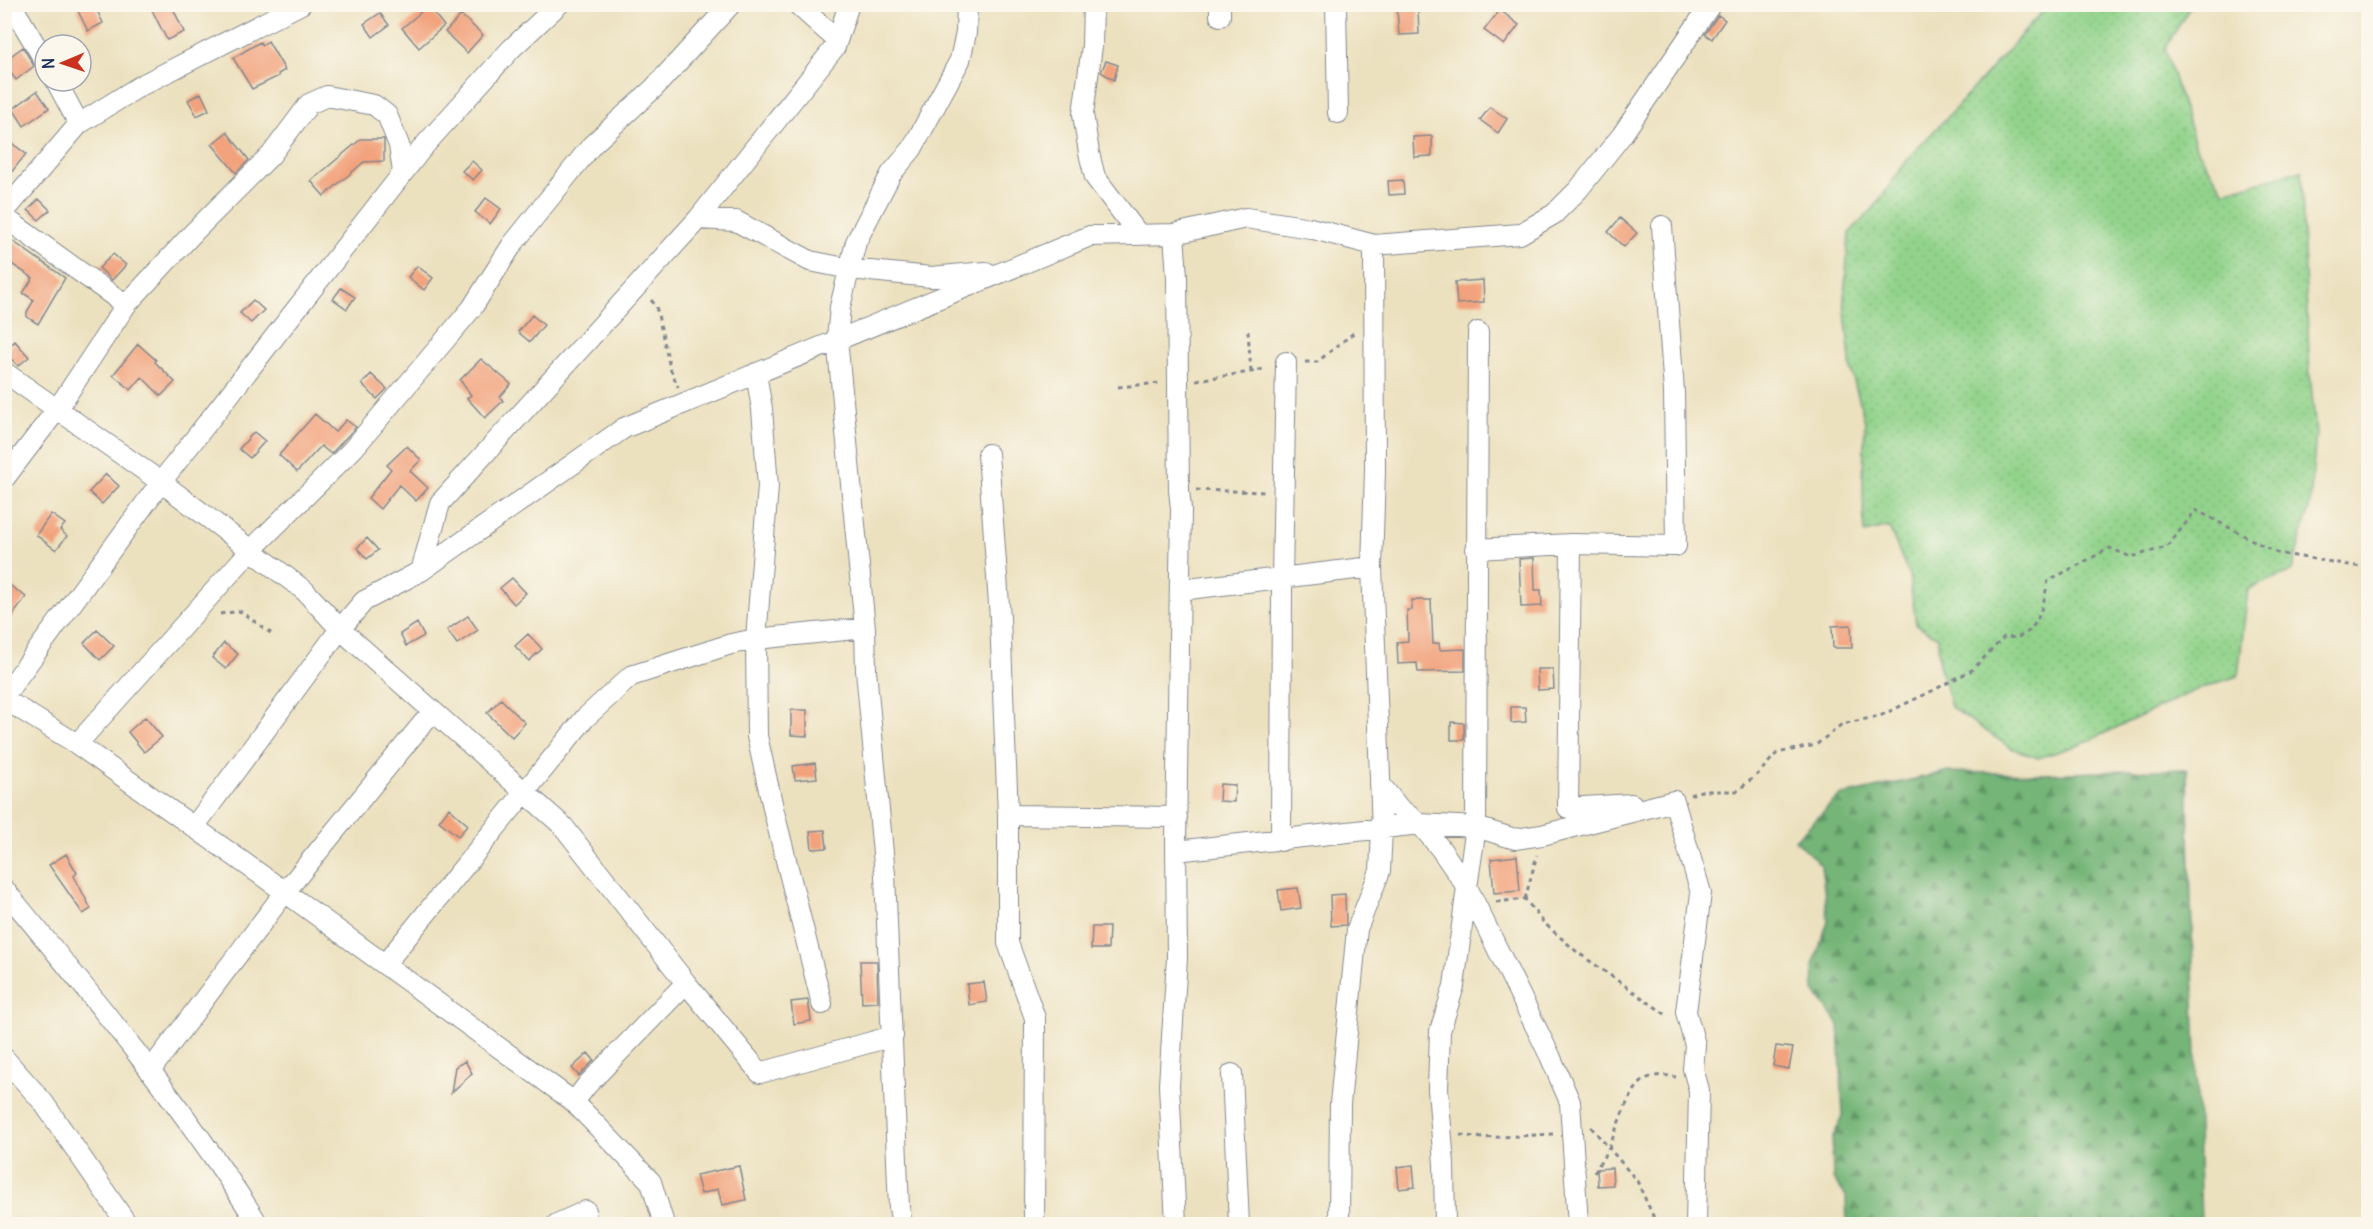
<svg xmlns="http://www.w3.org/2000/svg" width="2373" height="1229" font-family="Delius,sans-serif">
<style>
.grass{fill:url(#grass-dots);stroke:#568174;stroke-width:1.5}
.forest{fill:url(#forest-firs);stroke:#48726a;stroke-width:1.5}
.building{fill:#f2a27b}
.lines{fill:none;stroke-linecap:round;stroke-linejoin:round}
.minor-casing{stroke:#84888e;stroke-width:22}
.tertiary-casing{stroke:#84888e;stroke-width:28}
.path{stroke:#84888e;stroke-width:3;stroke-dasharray:4.5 4.5;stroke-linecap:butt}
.minor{stroke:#fff;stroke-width:20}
.tertiary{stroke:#fff;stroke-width:26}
</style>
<defs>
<pattern id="grass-dots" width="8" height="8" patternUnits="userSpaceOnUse" patternTransform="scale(1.5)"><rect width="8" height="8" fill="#92d38b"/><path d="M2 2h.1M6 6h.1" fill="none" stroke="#7db57a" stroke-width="1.8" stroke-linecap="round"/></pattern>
<pattern id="forest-firs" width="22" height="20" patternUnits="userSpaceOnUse" patternTransform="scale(1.5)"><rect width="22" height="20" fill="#75b577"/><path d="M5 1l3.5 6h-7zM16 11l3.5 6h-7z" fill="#5f9465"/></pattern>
</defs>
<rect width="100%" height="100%" fill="#fbf7ec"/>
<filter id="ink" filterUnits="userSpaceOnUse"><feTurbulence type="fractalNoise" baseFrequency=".0167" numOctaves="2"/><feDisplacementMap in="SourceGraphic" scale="12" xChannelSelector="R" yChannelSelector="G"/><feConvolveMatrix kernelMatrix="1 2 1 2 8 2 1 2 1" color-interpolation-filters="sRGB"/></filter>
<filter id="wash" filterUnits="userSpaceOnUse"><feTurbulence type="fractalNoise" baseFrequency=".008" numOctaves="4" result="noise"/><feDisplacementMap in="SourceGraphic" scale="24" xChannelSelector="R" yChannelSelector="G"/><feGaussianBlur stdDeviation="1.35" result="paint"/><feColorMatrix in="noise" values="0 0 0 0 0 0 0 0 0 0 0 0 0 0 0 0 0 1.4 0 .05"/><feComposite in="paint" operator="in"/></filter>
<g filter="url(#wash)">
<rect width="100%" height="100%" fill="#ece1bf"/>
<path class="grass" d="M2048 5H2191L2165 49 2196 147 2224 192 2302 170 2303 228 2310 375 2316 433 2310 504 2292 571 2248 589 2238 676 2193 691 2082 744 2038 758 2011 748 1951 707 1939 664 1938 637 1916 624 1909 575 1889 527 1864 533 1863 477 1865 422 1851 370 1844 300 1849 233 1873 209 1911 155 1955 109Z"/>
<path class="forest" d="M2187 769 2201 1224H1847L1846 1196 1833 1179 1832 1139 1843 1116 1839 1024 1814 991 1813 966 1828 921 1821 865 1795 840 1839 796 1946 772 2041 774Z"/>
<g id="blocks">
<path class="building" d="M86 4H94L103 23 88 31 77 9Z
M149 4H171L184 32 167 40Z
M428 6 444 26 419 48 402 28Z
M1418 9 1419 34 1399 35 1397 10Z
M1500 10 1519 25 1504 45 1484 30Z
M380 13 389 25 373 37 364 24Z
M461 15 483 35 467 53 445 32Z
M1718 15 1725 20 1712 39 1705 34Z
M268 41 285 70 278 74 279 76 252 89 233 58 260 42 262 45Z
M23 47 34 66 16 80 9 71 4 74V61Z
M1106 61 1118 65 1114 80 1101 72Z
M37 91 49 108 24 126 13 109Z
M201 93 209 110 197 116 188 100Z
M1490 107 1507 119 1498 133 1480 120Z
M227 132 249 160 236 173 212 144Z
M1432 136V156L1414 157 1413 137Z
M361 139H384V161L364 162 324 196 311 181Z
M13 144 26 154 6 179 5 153Z
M472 161 482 170 473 180 462 171Z
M1403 180 1404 194 1389 195 1388 181Z
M486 198 501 209 490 224 475 212Z
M39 199 50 210 39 220 28 210Z
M1620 218 1637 233 1624 247 1608 232Z
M4 235 65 278 38 324 27 317V312L34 300 23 293 33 278 4 259Z
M113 254 126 265 112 280 99 268Z
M417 266 433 278 424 290 408 277Z
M1483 280 1484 302 1457 304 1455 282Z
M341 288 355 297 347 309 333 299Z
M253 300 264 310 251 323 240 313Z
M532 315 544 325 530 342 518 332Z
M15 341 29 357 18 366 4 351Z
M138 344 156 360 155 362 175 382 161 396 142 377 131 390 113 375Z
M481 359 511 384 500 397 503 401 485 418 467 398 471 395 460 380Z
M371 374 387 389 377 399 362 384Z
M315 414 335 432 346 420 356 427 331 454 321 446 297 472 279 455Z
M254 432 265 441 250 458 239 449Z
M407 446 421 460 410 471 428 488 416 501 399 485 380 509 368 498 391 469 387 465Z
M106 474 119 486 102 504 89 492Z
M51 514 65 524 60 530 67 536 56 550 36 535Z
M367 538 378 550 367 559 357 548Z
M1534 558 1535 590H1541L1542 606 1521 607 1519 559Z
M512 578 526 593 514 604 500 588Z
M4 581 26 597 4 628Z
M1412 600H1431L1433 644 1439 643 1440 650 1465 649V671L1418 672 1417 663 1398 664 1397 642 1408 641 1407 610H1412Z
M468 616 478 630 457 644 447 630Z
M417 623 424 636 406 646 400 634Z
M1851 625 1852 648H1833L1832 626Z
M97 630 114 646 100 660 84 643Z
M528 634 542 649 529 661 515 646Z
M224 643 238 654 226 669 212 658Z
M1537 669H1553L1554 689 1538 690Z
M501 699 525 723 512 737 487 713Z
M1511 707H1525L1526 722 1511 723Z
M791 710H807V736L791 735Z
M145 717 162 737 144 752 128 732Z
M1451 722 1464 723V740H1451Z
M815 763 817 778 795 780 793 766Z
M1220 784 1235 785 1234 802 1219 801Z
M449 808 468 825 458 836 439 821Z
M825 830 827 848 812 849 810 831Z
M66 854 77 873 74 876 91 909 83 914 49 865Z
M1517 856 1520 891 1494 893 1491 859Z
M1298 888 1301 908 1281 911 1278 890Z
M1345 894 1346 925 1331 926 1330 895Z
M1092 927H1109L1108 949H1091Z
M860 961H877L878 1002 862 1003Z
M984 982 987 1002 969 1005 967 984Z
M808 1000 811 1021 794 1024 791 1002Z
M1776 1046 1793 1048 1789 1069 1773 1066Z
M588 1053 594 1060 579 1076 572 1068Z
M465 1061 472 1073 451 1093 455 1067Z
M1413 1165 1415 1187 1399 1189 1397 1167Z
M739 1166 746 1200 722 1205 718 1189 701 1194 696 1175Z
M1612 1168 1613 1185 1598 1186 1597 1169Z"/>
</g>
</g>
<g filter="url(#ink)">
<use href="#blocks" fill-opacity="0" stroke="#84888e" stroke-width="1.5"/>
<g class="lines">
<g class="minor-casing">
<path id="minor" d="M11 4 45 61
M797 4 837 40
M1093 4 1092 46 1083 114 1089 153 1095 177 1139 235
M1220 4V16
M1336 4 1338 113
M56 81 79 124
M4 212 79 124 140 86 301 4
M4 217 126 305
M698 219 736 221 810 261 850 269 931 277 986 272
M1174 234 1177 277 1179 490 1181 509 1176 842 1177 958 1169 1085 1176 1224
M1478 332 1476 827 1467 887 1550 1056 1570 1102 1578 1224
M4 372 161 482 305 591 340 629 563 826 686 983 760 1073 893 1036
M756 373 762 409 768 486 756 639 757 736 774 812 822 1004
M988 454 1000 618 1008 815V943L1035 1018 1034 1224
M4 479 58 408 126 305 194 232 271 155 309 104 327 96 374 105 387 115 399 145 403 172
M1571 544 1568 808 1632 804
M1476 549 1571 544 1676 546 1674 392 1662 226
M421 571 440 503 698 219 835 47 849 4
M1180 590 1372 567
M4 696 161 482 424 146 511 49 559 4
M4 699 77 744 285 892 574 1102 651 1182 664 1224
M77 744 251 550 353 449 472 308 512 245 592 145 654 88 731 4
M1380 784 1399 808 1420 824 1440 848 1467 887 1454 986 1440 1031 1438 1089 1444 1164 1445 1224
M1674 801 1701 893 1686 1012 1695 1045 1693 1069 1699 1090 1696 1224
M1008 815 1177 817
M194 827 340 629 364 601 421 571 624 428 1090 236 1174 234 1246 218 1310 228 1374 245 1520 234 1554 214 1578 190 1622 135 1711 4
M1281 841 1282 579 1286 362
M1176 851 1420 824 1476 827 1515 839 1542 835 1674 801
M4 889C93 997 183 1105 258 1224
M385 964 585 718 631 676 731 644 756 639 865 628
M4 1058 43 1102 127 1224
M150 1071 285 892 432 712
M1232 1074 1239 1224
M574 1102 587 1085 686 983
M557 1224 586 1211
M902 1224 899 1208 885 875 866 670 865 628 837 339 840 307 856 242 891 174 912 149 960 60 966 33 967 4
M1339 1224 1340 1104 1357 929 1380 871 1382 830 1372 567 1375 470 1374 245"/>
</g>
<g class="tertiary-casing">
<path id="tertiary" d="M4 7 8 4"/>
</g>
<path class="path" d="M651 300 656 306 670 368 678 387
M1248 331 1251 372
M1305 362H1317L1356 331
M1196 380 1251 372 1267 368
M1118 387 1160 383
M1196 490 1264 492
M220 614 240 611 272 634
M1690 795 1701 791H1737L1758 774 1777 753 1816 745 1842 724 1880 716 1932 691 1972 670 2004 637C2008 637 2014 638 2018 637 2040 631 2044 599 2048 581L2110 548 2131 557 2167 547 2196 510 2277 553 2368 568
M1525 899 1537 855
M1496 902 1525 899 1544 923 1577 952 1668 1016
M1591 1127 1609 1148C1617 1128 1627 1093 1644 1080 1653 1074 1666 1075 1676 1077
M1460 1135 1483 1138 1553 1134
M1594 1173 1609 1148 1637 1181 1654 1218"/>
<use href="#minor" class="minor"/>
<use href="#tertiary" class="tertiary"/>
</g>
</g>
<rect width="2373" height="1229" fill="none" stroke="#fbf7ec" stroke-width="24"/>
<g transform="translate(63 63) rotate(268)"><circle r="28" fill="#fbf7ec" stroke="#a1a7b3" stroke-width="1.5"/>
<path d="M0-4.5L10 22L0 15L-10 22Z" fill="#c8321e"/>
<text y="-9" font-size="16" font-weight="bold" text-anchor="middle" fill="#1b2f5e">N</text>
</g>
</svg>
